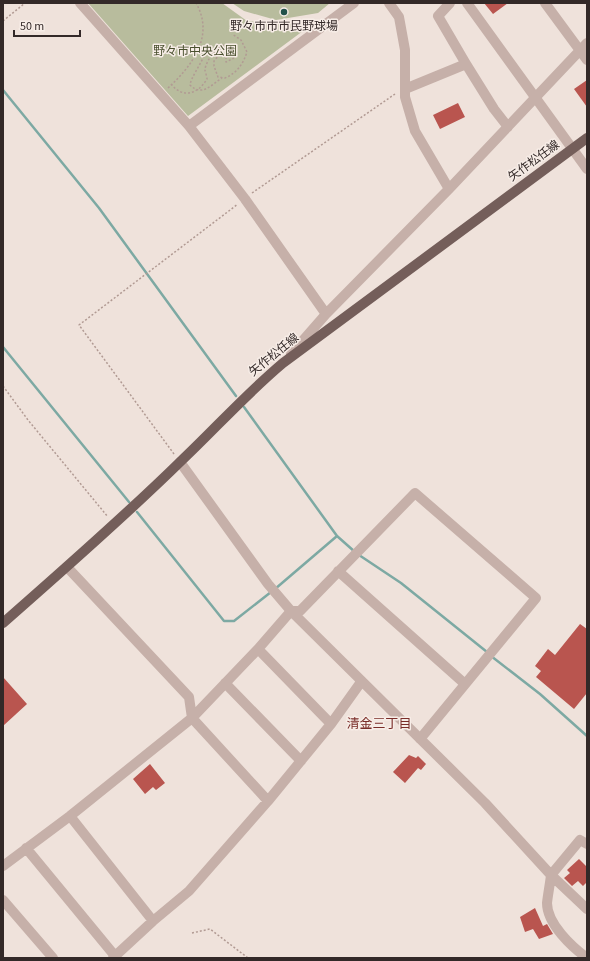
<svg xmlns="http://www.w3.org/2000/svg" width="590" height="961" font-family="'Source Sans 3','Noto Sans JP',sans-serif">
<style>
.green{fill:#b8bc9d}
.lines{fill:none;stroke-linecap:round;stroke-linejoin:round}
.stream{stroke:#7da9a3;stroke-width:2.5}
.building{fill:#b9554f}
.path{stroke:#b19a93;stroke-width:1.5;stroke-dasharray:2 2;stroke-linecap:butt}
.minor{stroke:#c6b0a9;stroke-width:10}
.major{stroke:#745e5a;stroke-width:10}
.poi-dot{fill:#22514b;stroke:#f7ede7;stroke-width:1.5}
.labels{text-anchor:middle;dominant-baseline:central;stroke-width:3;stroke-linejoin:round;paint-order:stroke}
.poi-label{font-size:12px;fill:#332928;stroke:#f7ede7}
.park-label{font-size:12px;fill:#494f2e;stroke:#f7ede7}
.street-label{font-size:12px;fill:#332928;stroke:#f7ede7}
.neighbourhood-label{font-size:13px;fill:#7a2d29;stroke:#f7ede7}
</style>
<rect width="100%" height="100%" fill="#efe2db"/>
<path class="green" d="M88 3H222L247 21 311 25 188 116Z
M232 3H330L318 13 276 20 244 11Z"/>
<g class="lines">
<path class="stream" d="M3 90 99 208 236 396
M3 347 129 502
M244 407 337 536 355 552
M137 512 224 621H234L271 592
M359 555 401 583 487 652
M275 589 337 536
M491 656 540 694 587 736"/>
</g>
<path class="building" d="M484 3H508L493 14Z
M587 80V107L574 89Z
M458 103 465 117 440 129 433 115Z
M580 624 587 629V693L574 709 536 677 541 671 535 666 548 649 555 655Z
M3 677 27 704 3 726Z
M409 755 416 758 418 756 426 764 421 770 418 768 405 783 393 772Z
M150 764 165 783 156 790 153 787 145 794 133 779Z
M579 859 587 867V882L583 886 578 881 572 886 564 878 570 873 567 870Z
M535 908 543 926 547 924 553 934 539 939 533 929 525 932 520 917Z"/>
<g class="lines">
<path class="path" d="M3 21 25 3
M204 56C201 63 190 80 190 85 202 97 211 85 222 78
M171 84C183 99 198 94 207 79 207 76 205 72 205 70 205 66 209 58 212 55 221 44 226 41 237 53L236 57 226 62V54L221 53 214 61V66L218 77 225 78C237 73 243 64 247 52L241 40 232 34
M168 88C192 66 215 36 196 3
M252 193 395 94
M3 386 28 420 108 517
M174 454 79 325 238 204
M192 933 210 929 248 958"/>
<path class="minor" d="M80 3 189 126 245 199 326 314 291 354
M389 3 399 17 405 50V97L415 131 449 189
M467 3 587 169
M545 3 587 60
M466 64 494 109 508 127
M405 89 466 64 438 16 450 3
M189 126 354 3
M326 314 449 189 587 43
M180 462 268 584 291 611 485 803 551 875C550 884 548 894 547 903 547 924 572 947 587 958
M67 567 189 697 192 718 268 801 331 724 361 682
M338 571 465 684
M225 683 301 761
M331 724 258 649 291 611H300L415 493 536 598 420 739
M70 816 153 921
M587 844 580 840 551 875 587 909
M26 848 115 956
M3 866 70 816 192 718 258 649
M3 900 53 958
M113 958 153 921 189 891 268 801"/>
<path class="major" d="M3 623C63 570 123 518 180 462 215 429 246 394 283 363L587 138"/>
</g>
<circle class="poi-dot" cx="284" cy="12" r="4"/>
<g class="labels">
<g class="poi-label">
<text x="284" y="26">野々市市市民野球場</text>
</g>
<g class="park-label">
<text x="195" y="51">野々市中央公園</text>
</g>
<g class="street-label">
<text transform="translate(534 161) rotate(-36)">矢作松任線</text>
<text transform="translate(274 355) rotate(-39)">矢作松任線</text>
</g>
<g class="neighbourhood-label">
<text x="379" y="724">清金三丁目</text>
</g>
</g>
<rect width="590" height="961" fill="none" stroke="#332928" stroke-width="8"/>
<path d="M14 30v6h66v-6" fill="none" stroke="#332928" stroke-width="2"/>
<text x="20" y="30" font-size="12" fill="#332928" stroke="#f7ede7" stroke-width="3" paint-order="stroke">50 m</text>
</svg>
